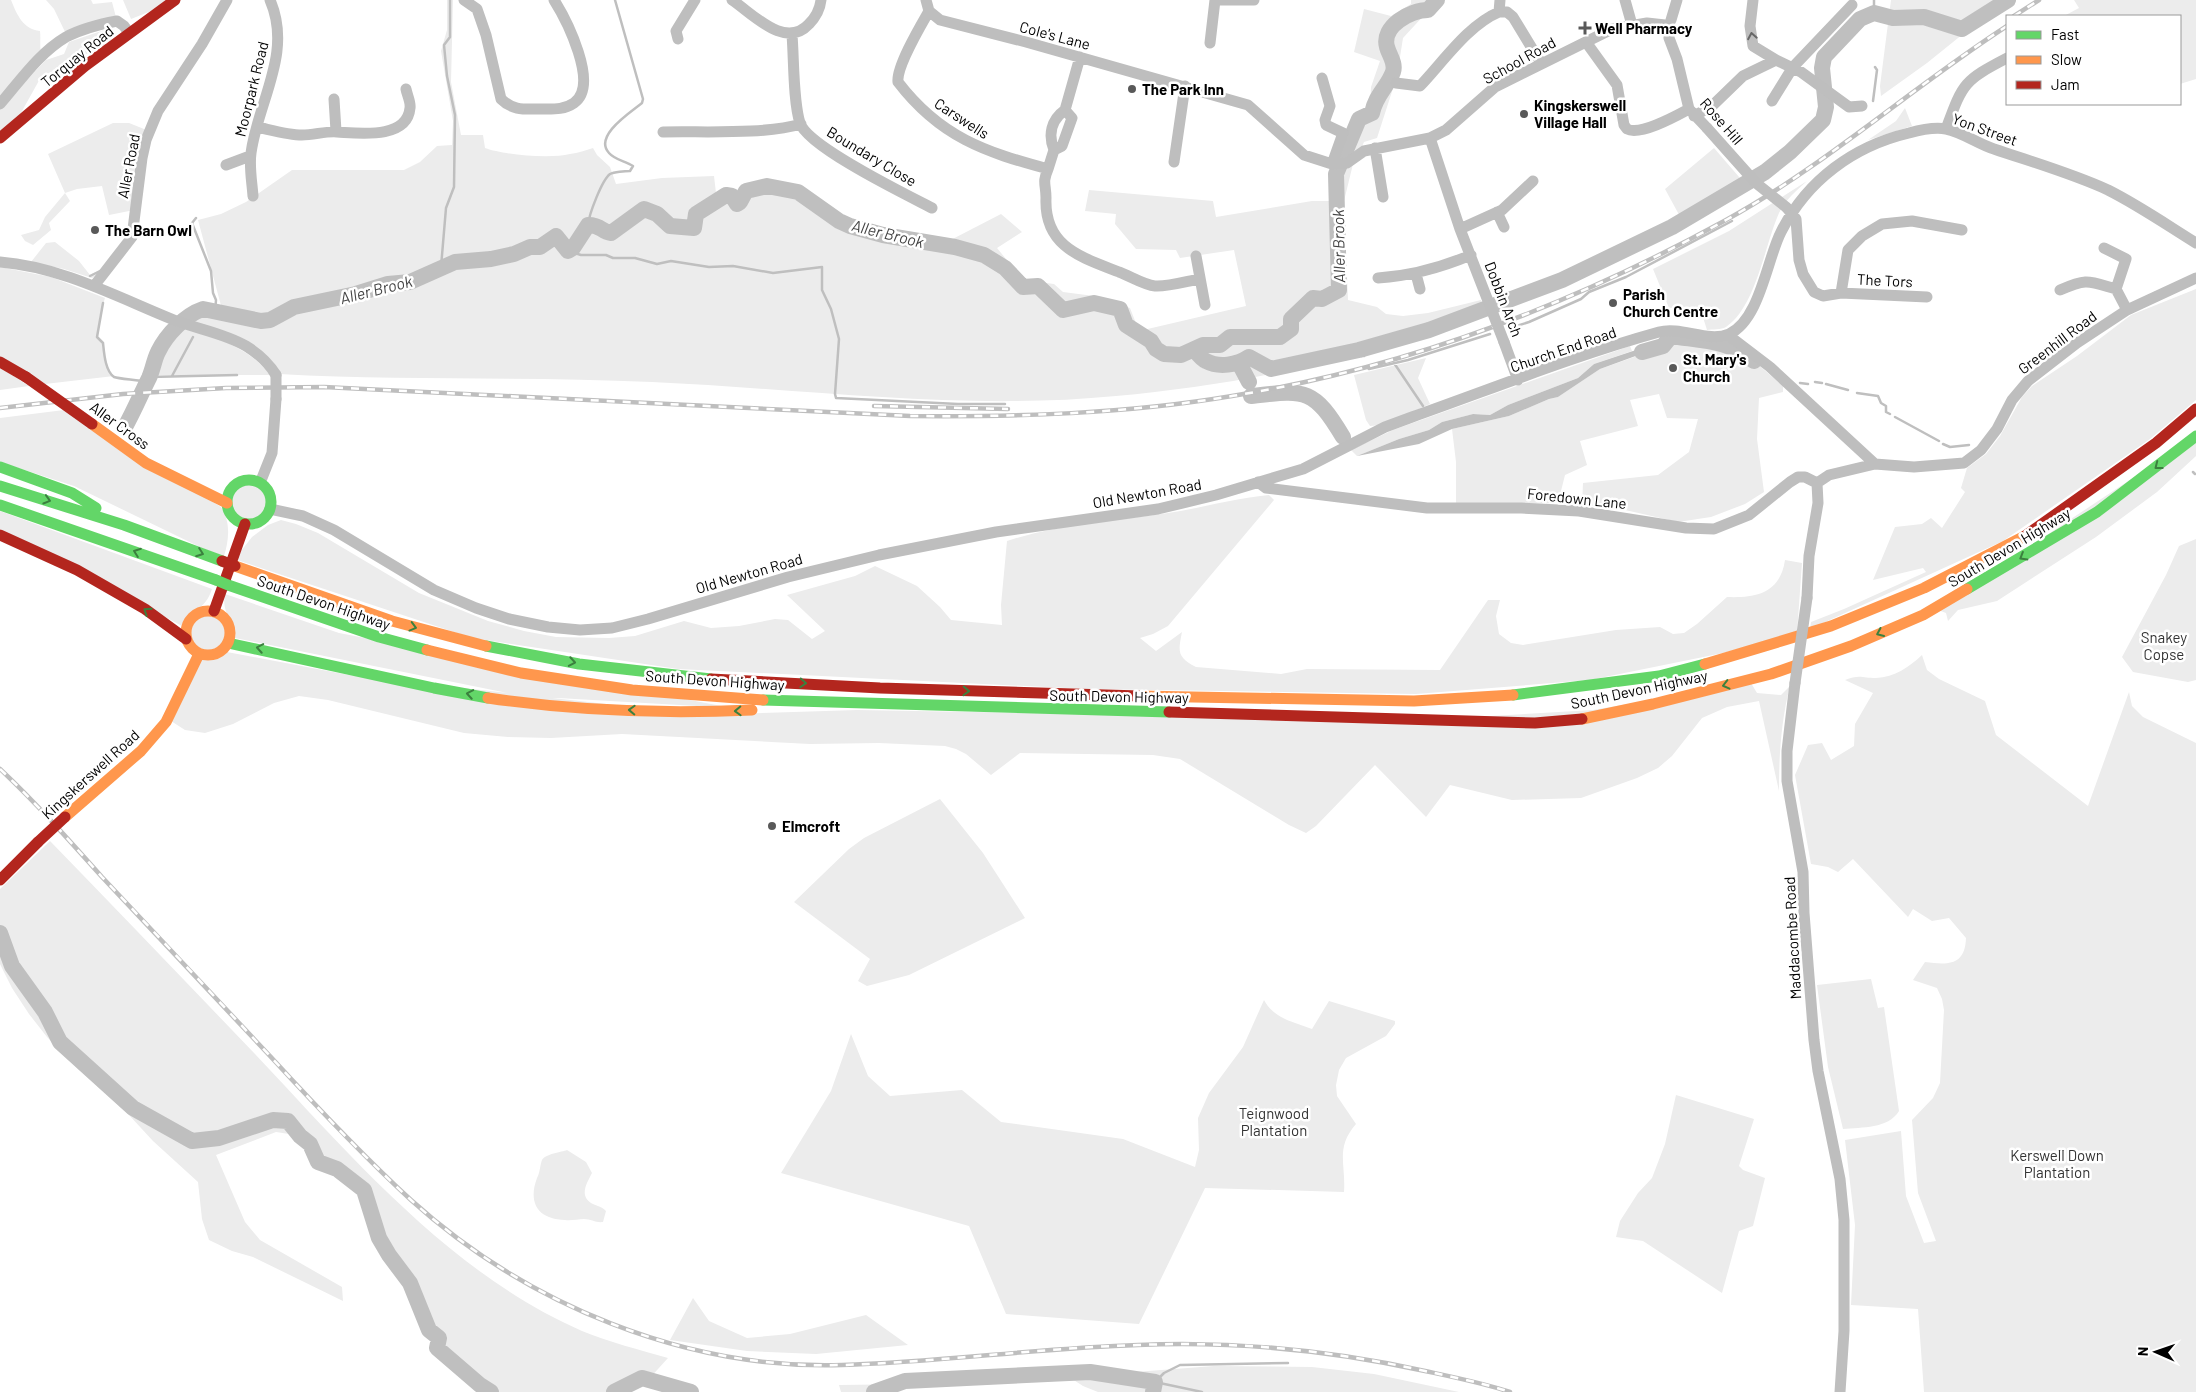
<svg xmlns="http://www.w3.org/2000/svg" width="2196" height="1392" font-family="Barlow,sans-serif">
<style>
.green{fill:#ececec}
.water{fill:#bfbfbf}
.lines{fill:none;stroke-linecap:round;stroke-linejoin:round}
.stream{stroke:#bfbfbf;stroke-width:2.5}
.river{stroke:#bfbfbf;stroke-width:16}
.street{stroke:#bebebe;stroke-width:11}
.fast{stroke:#63d668;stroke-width:11}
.slow{stroke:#ff974d;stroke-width:11}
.jam{stroke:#b3261e;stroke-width:11}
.rail-casing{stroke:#bebebe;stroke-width:4.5}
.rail{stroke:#fff;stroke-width:2.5;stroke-dasharray:8;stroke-linecap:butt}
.street-bridge{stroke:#bebebe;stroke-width:11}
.fast-bridge{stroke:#63d668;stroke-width:11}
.jam-bridge{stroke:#b3261e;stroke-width:11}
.oneway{stroke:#686868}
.oneway2{stroke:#3b803e}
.poi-dot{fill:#595959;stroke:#fff;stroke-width:2}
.labels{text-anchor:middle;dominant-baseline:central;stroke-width:5;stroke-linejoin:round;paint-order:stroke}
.poi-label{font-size:15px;font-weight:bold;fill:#000;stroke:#fff;text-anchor:start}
.street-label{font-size:15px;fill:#000;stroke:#fff}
.park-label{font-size:15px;fill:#333;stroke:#fff}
.water-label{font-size:16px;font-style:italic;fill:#444;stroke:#fff}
</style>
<rect width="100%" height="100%" fill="#fff"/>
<path class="green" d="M0 0H11C17 15 23 29 40 31 41 40 39 49 42 57L0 104Z
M46 0H91L93 4 112 2 117 21 67 36 54 9Z
M123 0H168L151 11 131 19Z
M447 0H453L451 82 461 135H483L485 148C504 155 550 159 570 154 578 153 586 150 593 148L597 155 610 167 616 184 662 178 714 176 716 193 743 194 777 184 805 199 838 222 869 234 941 245 1001 214 1022 232 997 248 1023 280 1054 284 1063 292 1102 297 1130 308 1139 331 1246 306 1234 250 1180 258 1176 250 1136 249 1115 224 1116 214 1085 211 1089 190 1213 201 1216 217 1312 201H1329L1332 168 1353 164 1344 201 1348 300 1377 307 1386 314 1403 316 1428 313 1481 300 1485 314C1425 332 1365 353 1303 367 1242 381 1178 390 1116 396 962 411 806 389 652 382 528 376 403 381 279 374L272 362 185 320 203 309 223 313 198 220 221 214 246 202 292 170H404L420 162 437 146 452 145 453 121 441 51 447 30Z
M1411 0H1438L1403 38 1397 76 1377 138 1364 142C1359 155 1351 157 1338 157L1354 113 1370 110 1371 87 1380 61 1354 52 1364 9 1391 16 1411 4Z
M1891 0H2013L1963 34 1927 63 1881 96 1880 86Z
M2074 0H2196V79L2180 84V16H2064L2079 8Z
M107 29 113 30 115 33 108 43 41 77 17 120 0 134V108L46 60 64 54 69 42Z
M1905 108 1912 126 1868 140 1896 121Z
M113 123H129L149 131 134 210 109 215 102 186 77 189 65 193 70 201 49 223 51 230 33 245 25 241 21 235 39 230 45 217 65 193 48 154Z
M1714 148 1746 185 1683 222 1665 189Z
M1807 181C1797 190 1785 200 1779 213 1765 244 1756 307 1726 327 1721 330 1713 329 1707 330L1700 308H1669L1653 269 1729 231Z
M55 242 79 261 90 275 102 269 105 272 92 278 64 269 31 262 46 243Z
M0 267 51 277 105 298 100 314 97 337 102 342C103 353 106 368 114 376L45 384 0 357Z
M2196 289V400L2150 439 2003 541 1810 629 1811 622 1844 609 1926 572 1923 568 1873 580 1895 527 1922 524 1931 518 1942 528 1965 492 1961 488 1967 468 1986 454 2000 436 2022 397 2032 386 2077 356 2131 315Z
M179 325C213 337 248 346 270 375H150L159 349Z
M1671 336 1730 345 1741 350 1783 386V392L1759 398 1757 439 1764 492 1745 504 1711 517 1678 522 1612 507 1582 505 1583 483 1658 475 1689 452 1698 419 1667 418 1659 394 1630 400 1638 426 1580 441 1587 465 1565 475 1558 503 1456 505V462L1452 429 1509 416 1549 399 1558 397 1600 369 1657 349Z
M1630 346 1632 351 1594 364 1578 378 1508 405 1490 415 1473 414 1442 422 1429 430 1399 439 1357 456 1351 450 1393 430Z
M1426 358 1418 378 1430 404 1382 425 1370 426 1366 420 1354 375Z
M0 367 29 386 0 390Z
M64 410 221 507C231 522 229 540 224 556L202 548 74 486 0 462V418Z
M2196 436V456L2157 492 2096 537 1997 601 1958 610 1948 621 1946 613 1938 610 1958 594Z
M230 502a19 19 0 1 1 38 0a19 19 0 1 1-38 0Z
M1269 495 1274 500 1168 626 1153 634 1140 638 1156 651 1182 632C1178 652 1177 657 1196 667L1281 674 1307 669 1440 670 1488 600H1500L1496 616 1499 634 1511 643 1523 645 1616 630 1660 627 1673 634 1684 633 1697 624 1727 597C1755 598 1780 594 1785 560L1802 563 1797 633 1723 653 1590 680 1416 694 1086 689 678 669 472 638 237 560 241 551 252 537 268 525 281 520 296 524 318 533 419 593 488 621 524 631 556 637 609 638 635 636 684 621 711 628 739 626 775 619 788 620 812 639 825 631 787 595 855 576 875 566 917 586 940 607 951 620 1002 625 1001 605 1007 541C1058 524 1114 521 1168 513 1202 508 1235 498 1269 495Z
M0 511 212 589C205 611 190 609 184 627L0 529Z
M2196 539V680L2188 682 2133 672 2122 657 2166 575 2179 546Z
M225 594 339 633 732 708 523 696 235 638C234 619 221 614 225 594Z
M191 633a17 17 0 1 1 34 0a17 17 0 1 1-34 0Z
M227 652 349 675 704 715 857 710 1421 720 1593 710 1751 683 1757 693 1781 695 1790 686C1781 721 1779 755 1779 791L1759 701 1727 707 1702 718 1672 756 1658 768 1637 778 1581 798 1512 800 1450 785 1426 817 1375 765 1316 826 1306 833 1289 825 1180 759 1153 755 1020 753 991 775 966 754 956 749 945 746 879 743 810 744 622 734 551 738 508 737 464 733 328 700 299 696 274 703 233 724 205 733 185 730 171 721 202 660 214 659Z
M1922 655 1927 670 1939 679 1985 701 1996 735 2088 806 2129 692 2132 706 2143 717 2196 743V1392H1924L1918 1309 1851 1305 1855 1225 1845 1140 1901 1131 1906 1196 1924 1243 1936 1241 1918 1193 1912 1120 1933 1098 1940 1083 1944 1010 1942 999 1937 988 1913 980 1925 962C1948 965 1965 966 1966 938L1949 918 1932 921 1913 909 1908 917 1853 859 1838 872 1828 867 1811 864 1795 775 1808 745 1822 743 1831 760 1854 746 1855 724 1873 693 1845 680C1859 674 1863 678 1876 678 1895 677 1909 667 1922 655Z
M940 799 983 853 1025 918 909 975 867 986 858 981 870 959 794 902 849 849 864 838Z
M50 841C119 912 187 983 255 1054 351 1156 451 1274 582 1331 609 1342 640 1350 668 1358L648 1380 621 1392H491L480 1385 437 1348 439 1338 429 1330 410 1283 389 1255 379 1238 364 1190 337 1169 318 1162 289 1134 276 1132 216 1155 245 1222 260 1240 342 1287 343 1301 253 1257 232 1251 209 1240 202 1219 198 1182 153 1141 129 1115 78 1069 47 1037 29 1014 12 988 0 964V889Z
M1871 979 1878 1008 1884 1007 1899 1111C1888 1129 1862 1127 1843 1129L1828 1067 1817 985Z
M1264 1000C1274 1019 1294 1022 1312 1029L1329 1001 1395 1021V1024L1386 1036 1346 1058 1339 1070 1336 1085 1337 1096 1356 1124C1335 1148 1346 1164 1344 1192L1205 1188 1139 1324 1006 1314 969 1226 781 1173 831 1091 851 1034 868 1076 890 1096 962 1090 1001 1122 1123 1139 1195 1167 1199 1150 1198 1118 1209 1093 1243 1047Z
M1676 1095 1754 1119 1739 1166 1743 1170 1765 1178 1753 1226 1739 1231 1722 1293 1643 1241 1616 1237 1620 1221 1638 1193 1652 1178 1665 1144Z
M567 1150 586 1162 592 1173C587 1183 579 1195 591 1203 596 1206 601 1206 606 1211L603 1222C596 1223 591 1219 584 1219 578 1219 571 1221 565 1220 537 1219 528 1202 537 1178 540 1173 540 1165 542 1160 545 1154 562 1152 567 1150Z
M693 1298 709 1321 747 1338 790 1334 866 1315 908 1345 816 1354 747 1351 670 1340Z
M1214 1366 1312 1367 1374 1374 1459 1392H1098L1083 1386 1069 1377Z
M917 1384 893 1392H841L839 1385Z"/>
<path class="water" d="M1663 346 1600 369 1558 397 1549 399 1509 416 1452 429 1419 444 1357 456 1399 439 1429 430 1442 422 1473 414 1490 415 1508 405 1578 378 1594 364 1639 349Z"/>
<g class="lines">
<path class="stream" d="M1874 0V13
M1873 101 1877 70 1875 67
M196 218 192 223 211 271 213 293 216 300 215 312
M588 225C589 214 602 180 610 174 614 172 625 171 630 171L633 166C625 161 615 160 609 153 593 136 631 112 642 103L643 99 615 0
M568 251 581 255H606L613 258H635L657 264 671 261 709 267 733 266 773 273 822 267V290L831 309 839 339 835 394 836 398 958 404H1005
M441 267 446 208 454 187 455 115 447 76 444 45 450 37V0
M90 276 100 271
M103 303 97 337 103 343C104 352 105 371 114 377 119 379 139 380 146 382
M1510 328 1529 322 1581 299 1589 292 1626 277 1732 221
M1362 349 1364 356
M1394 363 1423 406
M1367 367 1369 369 1408 360 1490 334
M172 376 193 337
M149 377 237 375
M1815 382 1822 383
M1800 383 1808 384
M1826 384 1848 390
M1857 393 1878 396 1881 403 1886 406V412L1890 414
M1895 417 1939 441
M1943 444 1950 447 1969 445
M2193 472 2195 474
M1155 1382 1164 1373 1180 1365 1288 1363
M1155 1382 1202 1392"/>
<path class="river" d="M1194 349C1197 353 1201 359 1206 361 1219 368 1237 365 1249 357L1271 369 1359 350 1429 330 1562 280 1672 227 1765 172 1790 152 1823 120 1826 107 1822 68 1824 57 1860 19 1874 13 1893 18 1924 17 1962 29 2008 0
M1642 352 1663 346 1671 336C1703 341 1728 340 1754 361
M1239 363 1249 382
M1251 396C1305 390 1313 387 1343 437
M125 427C134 411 141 394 149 378 153 369 154 360 158 352 166 335 185 315 203 309L261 321 270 320 294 307 356 294 388 284 410 282 455 262 491 259 514 254 530 247H540L556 236 568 251 573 248 588 225C602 225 601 232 611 233L644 209 657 214 670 226 694 228 696 214 726 195 732 196 737 204 740 202 746 191 767 186 798 192 839 221 850 226 883 235 955 247 984 255 1005 268 1023 287 1038 286 1063 310 1094 303 1120 309 1126 325 1151 341 1156 349 1164 354 1181 355 1203 345H1220L1230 337H1280L1291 329V319L1313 298 1322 299 1339 290 1336 174 1359 119 1372 113C1376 94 1387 88 1393 72 1396 63 1389 55 1387 47 1381 26 1411 10 1428 10L1437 0
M0 933 12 966 45 1012 60 1042 133 1108 192 1141 219 1138 273 1120 288 1121 300 1136 310 1144 318 1162 337 1169 364 1190 379 1238 389 1255 410 1283 429 1330 439 1338 437 1348 480 1385 491 1392
M614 1392 642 1378 691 1392
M874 1392 905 1381 1090 1372 1155 1382 1153 1392"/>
<path class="street" d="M464 0 477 9 486 35 501 99C513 111 525 109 541 109 553 109 564 110 574 103 600 85 566 19 554 0
M732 0C753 14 785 50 809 24 815 18 820 9 821 0
M926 0 929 11 940 20 1026 42 1248 105 1304 155 1332 164 1347 163 1364 151 1430 138 1446 130 1495 87 1612 29 1647 23 1665 25
M1217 0H1254
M1625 0 1632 25
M1753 0 1750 26 1753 46 1776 60
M929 11C921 25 896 67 898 82 940 137 985 152 1048 169L1054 150 1062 146 1072 118 1065 110 1080 57
M1499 12H1507L1513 17 1541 63
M1671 20 1677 0
M1669 29V38L1677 59 1689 109 1707 128
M792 35C794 58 793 101 800 123 808 147 907 195 932 208
M678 39 676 31 695 0
M1586 42 1617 85 1624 125 1627 129C1640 136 1676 116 1689 109
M1210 43 1215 0
M1322 78 1330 106 1325 120 1326 125 1343 133 1332 164
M1396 83 1420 86C1443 62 1468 25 1499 12L1500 0
M334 99 336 131
M1772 101 1793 67 1852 5
M0 104C20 81 39 53 66 37 81 29 101 24 117 21L124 26 129 33
M1694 116 1712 106 1743 76 1776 60 1801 72 1849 107 1862 106
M257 127C271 130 288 135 302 135 314 135 326 131 337 132 358 133 407 140 410 108 411 102 407 95 406 89
M1946 129C1963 83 1963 81 2007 58
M663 132C703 131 763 135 801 124
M1430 138 1460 229 1490 306
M1375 148 1383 197
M1054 150C1048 135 1051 120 1065 110
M1174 162 1185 86
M226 165 250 156
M1048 169C1042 183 1046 184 1046 198 1044 247 1081 257 1119 272 1130 276 1144 285 1155 286 1167 287 1188 281 1200 279
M253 196C252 182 249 167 251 153 258 101 293 53 270 0
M1787 208 1796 219 1799 260 1803 274 1814 292 1823 296 1841 293 1927 297
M1497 212 1504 227
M1460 229 1502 210 1533 181
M2104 248 2126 259 2116 289
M1196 256 1205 305
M0 262C62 267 117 297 174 320 197 329 224 333 246 346 259 354 268 362 276 375
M1416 274 1420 289
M1378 278C1411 276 1440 268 1471 255
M94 286 132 237 142 158 146 140 158 111 202 44 227 0
M2060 290C2088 278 2088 281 2116 289L2127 310
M1841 293 1848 250 1862 236 1882 224 1912 221 1962 230
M1729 334 1732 338 1770 367 1875 464
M1504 342 1518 380
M1258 482 1266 488 1427 508H1521L1579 511 1686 528 1714 529 1749 515 1790 482 1798 477H1805L1817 483
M260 483 272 453 276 399
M1817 483 1829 475 1875 464 1914 467 1964 463 1981 450 1997 429 2012 400 2028 381 2077 343 2127 310 2196 278
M270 509 303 516 334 530 434 590 476 608 509 619 548 627 580 630 612 628 648 619 788 577 879 555 996 532 1158 509 1216 495 1303 469 1385 427 1412 417C1494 388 1576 355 1659 332 1681 326 1708 343 1729 334 1760 320 1767 259 1781 232 1807 180 1854 146 1909 133 1920 130 1935 127 1946 129 1962 132 1978 144 1994 149 2032 162 2071 173 2108 190 2138 205 2167 225 2196 243
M1807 598 1809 556 1818 503 1817 483
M1795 683 1787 751V781L1803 872 1804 913 1814 1040 1818 1071 1840 1179 1844 1220V1331L1840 1392"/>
<path class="fast" d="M0 467 72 493 96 508
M227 502a22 22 0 1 1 44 0a22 22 0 1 1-44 0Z
M0 486 124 525 222 561
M0 505 216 580
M228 585 379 637 427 650
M1967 589 2097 512 2196 436
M228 643 434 688 488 698
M486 646 579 664 711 679
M1513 695 1659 676 1705 664
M763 700 1169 712"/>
<path class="slow" d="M92 424 146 463 227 503
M235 566 392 621 486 646
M186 633a22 22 0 1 1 44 0a22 22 0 1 1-44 0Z
M427 650 521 673 632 690 763 700
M1705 664 1831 626 1924 588 2025 536
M1140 696 1414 701 1513 695
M488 698C575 711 664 714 752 710
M1582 719 1653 704 1771 674 1851 646 1923 615 1967 589
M65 817 141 751 166 722 199 654"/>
<path class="jam" d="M0 138 85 66 175 0
M0 362 26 377
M0 535 77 570 145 609 186 639
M2025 536 2156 443 2196 409
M214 611 245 524
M711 679 880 688 1140 696
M1169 712 1535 723 1582 719
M0 880 38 842"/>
<g class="rail-casing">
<path id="rail" d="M2014 16 2039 0
M874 406 1008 409
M0 408 123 394 226 388 324 387 910 416C1018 417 1125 414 1232 396 1405 368 1573 304 1726 220 1826 165 1911 88 2007 26
M0 769C36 803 69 840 102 877 158 936 214 996 270 1056 315 1105 361 1154 411 1200 526 1304 685 1370 842 1365 941 1362 1039 1348 1138 1345 1236 1341 1330 1350 1425 1371 1453 1377 1483 1383 1510 1392"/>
</g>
<use href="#rail" class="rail"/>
<path class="street-bridge" d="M1707 128 1756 183 1786 207
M1490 306 1504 342
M276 375V399
M1795 683 1807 598"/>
<path class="fast-bridge" d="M216 580 228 585"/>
<path class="jam-bridge" d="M26 377 92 424
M222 561 235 566
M38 842 65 817"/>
</g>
<defs><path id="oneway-chevron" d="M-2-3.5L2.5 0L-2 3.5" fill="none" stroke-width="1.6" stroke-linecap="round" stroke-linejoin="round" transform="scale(1.25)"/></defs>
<use class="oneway" href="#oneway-chevron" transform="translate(1752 36) rotate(-100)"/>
<g class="oneway2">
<use href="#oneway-chevron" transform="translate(2158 466) rotate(142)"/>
<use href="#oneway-chevron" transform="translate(47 500) rotate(17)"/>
<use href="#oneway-chevron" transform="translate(137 552) rotate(-160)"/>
<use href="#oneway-chevron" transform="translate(200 553) rotate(20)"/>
<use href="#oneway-chevron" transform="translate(2023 557) rotate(149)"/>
<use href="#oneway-chevron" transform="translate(147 611) rotate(-146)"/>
<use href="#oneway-chevron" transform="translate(413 627) rotate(15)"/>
<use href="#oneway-chevron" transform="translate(1880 633) rotate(156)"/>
<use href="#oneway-chevron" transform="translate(260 648) rotate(-170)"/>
<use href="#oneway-chevron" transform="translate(572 662) rotate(10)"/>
<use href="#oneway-chevron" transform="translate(803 683) rotate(3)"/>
<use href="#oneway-chevron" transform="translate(1726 685) rotate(166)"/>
<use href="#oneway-chevron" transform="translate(966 691) rotate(2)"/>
<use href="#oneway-chevron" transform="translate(470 694) rotate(-170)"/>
<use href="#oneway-chevron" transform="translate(632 710) rotate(-178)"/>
<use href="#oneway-chevron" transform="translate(738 711) rotate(178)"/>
</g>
<g class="poi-dot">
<path d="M1582.5 20.5h5v5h5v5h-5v5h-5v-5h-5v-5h5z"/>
<circle cx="1132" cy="89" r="5"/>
<circle cx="1524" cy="114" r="5"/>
<circle cx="95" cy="230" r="5"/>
<circle cx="1613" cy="303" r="5"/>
<circle cx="1673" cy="368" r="5"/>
<circle cx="772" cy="826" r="5"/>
</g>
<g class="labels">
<g class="poi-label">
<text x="1595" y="28">Well Pharmacy</text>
<text x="1142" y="89">The Park Inn</text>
<text x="1534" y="105">Kingskerswell<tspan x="1534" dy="17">Village Hall</tspan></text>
<text x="105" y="230">The Barn Owl</text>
<text x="1623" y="294">Parish<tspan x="1623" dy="17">Church Centre</tspan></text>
<text x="1683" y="359">St. Mary's<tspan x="1683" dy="17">Church</tspan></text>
<text x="782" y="826">Elmcroft</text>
</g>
<g class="street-label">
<text transform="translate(1055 35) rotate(15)">Cole's Lane</text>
<text transform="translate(77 56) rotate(-39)">Torquay Road</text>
<text transform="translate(1519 60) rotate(-29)">School Road</text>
<text transform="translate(251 89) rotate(-76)">Moorpark Road</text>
<text transform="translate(962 118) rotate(33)">Carswells</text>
<text transform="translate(1722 121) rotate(49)">Rose Hill</text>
<text transform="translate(1985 129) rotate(20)">Yon Street</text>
<text transform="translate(872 156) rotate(31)">Boundary Close</text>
<text transform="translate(128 166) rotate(-79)">Aller Road</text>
<text transform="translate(1885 280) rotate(3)">The Tors</text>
<text transform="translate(1504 299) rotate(69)">Dobbin Arch</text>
<text transform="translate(2057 342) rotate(-37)">Greenhill Road</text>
<text transform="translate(1563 349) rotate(-19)">Church End Road</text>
<text transform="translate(120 425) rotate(36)">Aller Cross</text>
<text transform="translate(1147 493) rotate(-10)">Old Newton Road</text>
<text transform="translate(1577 498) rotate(6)">Foredown Lane</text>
<text transform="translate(2009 547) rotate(-31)">South Devon Highway</text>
<text transform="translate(749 573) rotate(-16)">Old Newton Road</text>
<text transform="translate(324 602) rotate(19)">South Devon Highway</text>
<text transform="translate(715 680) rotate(4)">South Devon Highway</text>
<text transform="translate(1639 689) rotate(-12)">South Devon Highway</text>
<text transform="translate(1119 696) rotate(1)">South Devon Highway</text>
<text transform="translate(90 774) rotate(-42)">Kingskerswell Road</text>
<text transform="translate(1792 938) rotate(-93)">Maddacombe Road</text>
</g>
<g class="park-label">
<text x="2164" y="637">Snakey<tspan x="2164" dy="17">Copse</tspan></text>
<text x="1274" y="1113">Teignwood<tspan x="1274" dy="17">Plantation</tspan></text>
<text x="2057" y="1155">Kerswell Down<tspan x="2057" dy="17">Plantation</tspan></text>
</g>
<g class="water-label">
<text transform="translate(888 233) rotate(14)">Aller Brook</text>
<text transform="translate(1338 246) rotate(-91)">Aller Brook</text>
<text transform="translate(376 289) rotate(-14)">Aller Brook</text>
</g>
</g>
<rect x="2006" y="15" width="175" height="90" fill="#ffffff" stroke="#999999"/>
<rect x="2016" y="31" width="25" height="8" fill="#63d668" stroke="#999999"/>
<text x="2051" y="40" font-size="15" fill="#000000">Fast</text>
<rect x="2016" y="56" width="25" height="8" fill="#ff974d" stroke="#999999"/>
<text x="2051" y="65" font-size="15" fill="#000000">Slow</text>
<rect x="2016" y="81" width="25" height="8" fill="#b3261e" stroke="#999999"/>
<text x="2051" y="90" font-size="15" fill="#000000">Jam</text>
<g transform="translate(2156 1352) rotate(272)" stroke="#ffffff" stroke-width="4" paint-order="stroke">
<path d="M0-4L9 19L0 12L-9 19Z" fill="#000000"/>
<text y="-8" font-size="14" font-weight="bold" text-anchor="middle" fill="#000000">N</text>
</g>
</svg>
